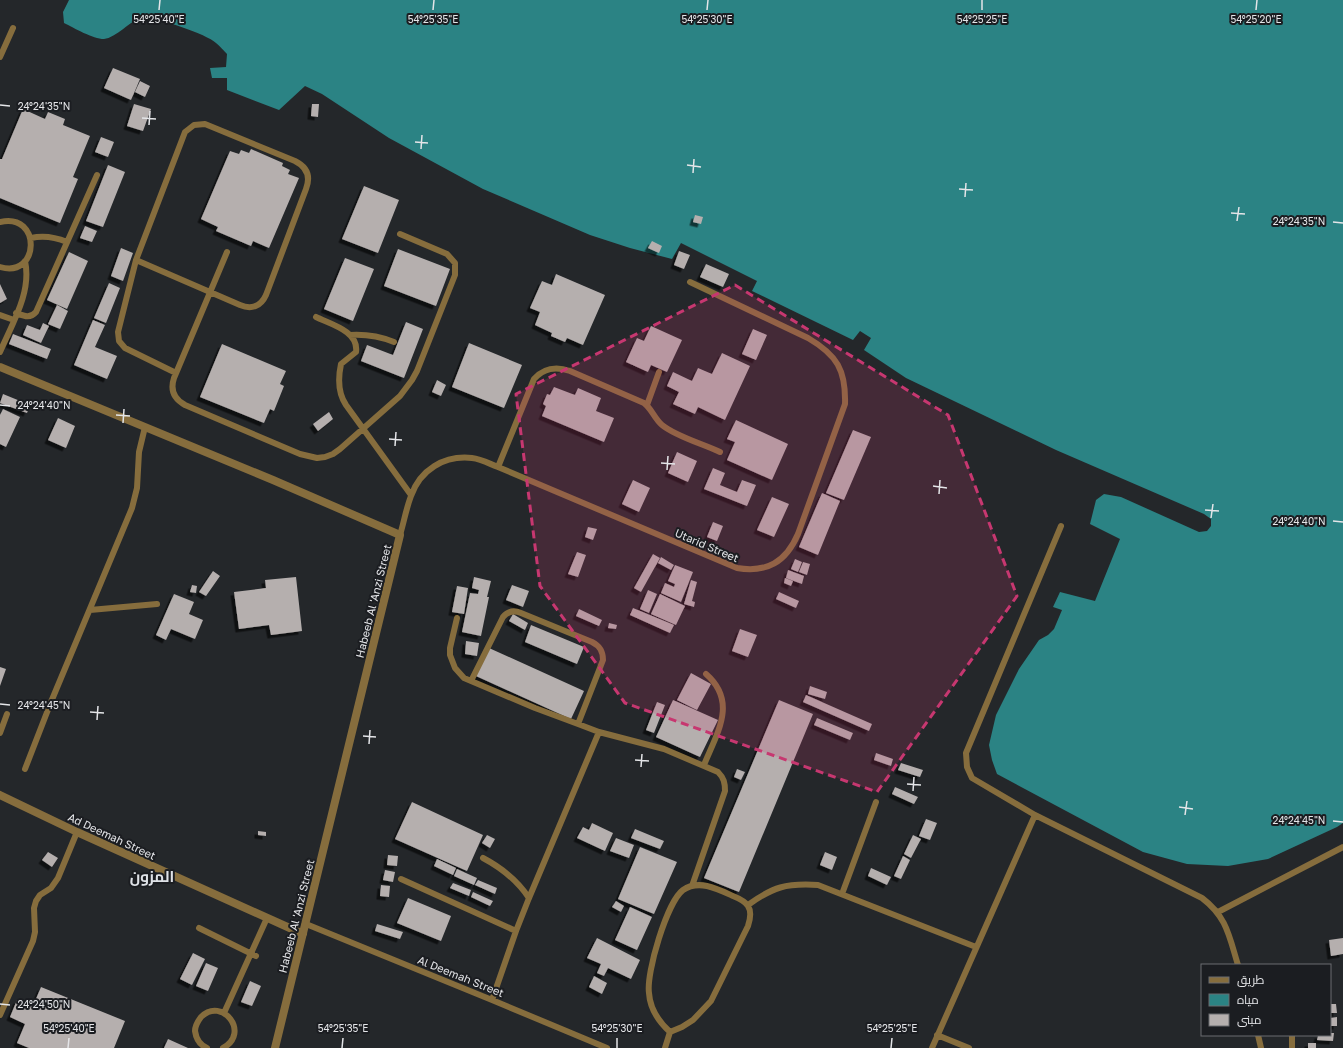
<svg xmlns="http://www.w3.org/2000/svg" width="1343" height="1048" font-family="'Golos Text',Cairo,sans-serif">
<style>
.water{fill:#2b8384}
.building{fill:#b5afae;filter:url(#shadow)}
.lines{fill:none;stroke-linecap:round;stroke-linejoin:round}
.service{stroke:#866d3d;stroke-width:6}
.minor{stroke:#866d3d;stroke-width:8}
.marked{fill:#c73770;fill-opacity:0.2;stroke:#c73770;stroke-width:3;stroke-dasharray:8 5;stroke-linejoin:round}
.ticks{fill:none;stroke:#e4e5e8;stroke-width:1.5}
.labels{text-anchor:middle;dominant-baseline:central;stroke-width:4;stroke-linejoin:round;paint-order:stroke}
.street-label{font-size:11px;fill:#e4e5e8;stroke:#1b1d21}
.district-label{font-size:15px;font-weight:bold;fill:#dfe2e7;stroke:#1b1d21}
.ticks-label{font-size:10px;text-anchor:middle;fill:#e4e5e8;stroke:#1b1d21;stroke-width:4;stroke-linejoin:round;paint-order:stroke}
</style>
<defs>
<filter id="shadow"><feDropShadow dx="-3.5" dy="3.5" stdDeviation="0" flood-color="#0009"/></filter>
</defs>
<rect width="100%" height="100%" fill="#24272a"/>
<path class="water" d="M69 0H1343V823L1337 827 1268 859 1228 866 1187 864 1143 852 997 774 992 760 989 745 996 715 1019 669 1039 640 1048 635 1054 629 1062 610 1053 607 1060 592 1095 601 1120 539 1090 524 1096 500 1104 494 1121 497 1199 532 1207 531 1211 526V519L1204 514 1056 450 906 378 864 350 871 338 860 331 853 340 752 291 757 281 681 243 672 259 630 248 590 235 483 189 389 138 322 94 305 86 279 110 227 90V78H212L210 68 226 67 227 54C223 50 220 46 216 43 206 34 154 16 141 18 131 20 116 38 104 39 93 39 74 28 64 23L63 12Z"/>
<path class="building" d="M113 68 140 79 131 100 104 88Z
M140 81 150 86 145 97 135 92Z
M134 104 151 109 143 131 127 126Z
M312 104H319L318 117 311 116Z
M23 109 45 119 48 112 65 119 63 125 90 136 73 177 78 179 60 223 0 198V159H2Z
M101 137 114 142 108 157 95 152Z
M251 149 283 163 282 166 290 170 288 174 299 178 269 248 253 241 251 246 216 231 218 227 201 219 230 151 239 154 241 150 249 153Z
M108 165 125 172 103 227 86 221Z
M364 186 399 200 378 253 342 239Z
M695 215 703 217 701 224 693 222Z
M85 226 97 231 92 242 80 238Z
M652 241 662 246 659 253 648 248Z
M121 248 133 253 123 281 111 276Z
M398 249 450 269 436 306 384 286Z
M679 251 690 255 684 269 674 265Z
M69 252 88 261 67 309 47 300Z
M345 258 374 269 353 321 324 309Z
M706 264 729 274 723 287 700 277Z
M556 274 605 295 583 345 567 338 565 342 551 336 552 333 535 325 540 312 530 308 542 281 552 285Z
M109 283 120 288 106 323 94 318Z
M0 284 7 299 0 303Z
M57 305 68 311 60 329 48 324Z
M93 320 105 325 95 347 117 356 107 379 74 365Z
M406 322 423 329 404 378 361 361 367 345 393 355Z
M43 323 49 326 41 343 23 335 27 325 40 330Z
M651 326 682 340 667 372 651 365 648 372 626 362 637 338 644 341Z
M753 329 767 335 756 360 742 354Z
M13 334 51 349 47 359 9 344Z
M469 343 522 365 504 408 452 387Z
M222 344 286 371 280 384 284 386 274 411 270 409 264 423 200 397Z
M722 353 750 366 725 420 698 407 695 414 673 404 679 392 667 386 673 372 692 381 698 368 712 374Z
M437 380 446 385 441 396 432 392Z
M554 387 575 395 578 388 601 398 596 411 614 418 604 442 542 416 546 406 543 404 547 394 550 395Z
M3 394 30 405 27 413 0 403Z
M3 409 20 417 6 447 0 444V415Z
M329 412 333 419 318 431 313 424Z
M58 418 75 426 66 448 48 440Z
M736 420 788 444 772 480 727 460 735 442 727 439Z
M853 430 871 437 844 500 826 493Z
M677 452 697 461 688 482 668 473Z
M713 468 725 473 720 485 737 492 742 480 756 485 747 506 704 489Z
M633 480 650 488 639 512 622 504Z
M822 493 840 501 818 555 799 547Z
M772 497 789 504 774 537 757 530Z
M713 522 723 526 717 541 707 537Z
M588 527 597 529 593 540 585 537Z
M577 552 586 555 578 577 568 574Z
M653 554 660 558 641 592 634 588Z
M661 557 674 565 671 570 658 563Z
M795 559 802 562 798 572 791 569Z
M803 562 810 564 807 575 799 572Z
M675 565 693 572 681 602 661 593 665 583 674 587 675 584 668 581Z
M788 570 804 576 802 584 786 578Z
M213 571 220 576 206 596 199 592Z
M296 577 302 631 271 635 269 625 239 629 234 592 266 588 265 580Z
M474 577 491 581 487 597H489L481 636 462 632 470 593 478 594 479 590 472 588Z
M785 578 793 581 791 586 784 583Z
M691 580 697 582 692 601 695 602 694 607 684 604Z
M192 585 197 586 196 593 190 592Z
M512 585 529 591 523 607 506 600Z
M457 586 468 588 464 614 452 612Z
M648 590 657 594 649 613 640 609Z
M779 592 799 601 796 608 776 599Z
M174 594 194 602 189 614 203 620 195 639 171 629 166 640 156 635Z
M660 594 685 606 676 625 651 614Z
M633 608 674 625 670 633 630 615Z
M579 609 602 620 599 626 576 616Z
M513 614 528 623 525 630 509 621Z
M609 623 617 625 616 629 608 628Z
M531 625 584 647 577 664 525 642Z
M740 629 757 635 748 657 732 651Z
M466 641 479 643 477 656 465 654Z
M489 648 584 691 571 719 476 676Z
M0 667 6 669 0 686Z
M691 673 711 684 697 710 677 700Z
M810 686 827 692 825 699 808 694Z
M806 695 872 724 869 731 803 702Z
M673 700 718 720 700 757 656 737Z
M779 700 813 714 739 892 704 878Z
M657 702 665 705 654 733 646 730Z
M817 718 853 733 850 740 814 725Z
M876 753 893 759 891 766 874 760Z
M901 763 923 770 920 777 898 770Z
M737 769 745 772 741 780 734 777Z
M895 787 918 797 914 804 892 794Z
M412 802 483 835 467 871 395 839Z
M926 819 937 823 930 840 919 836Z
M592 823 613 833 605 851 577 838 583 827 589 830Z
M635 829 664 841 660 849 631 838Z
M258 831 266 832V836L258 835Z
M487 835 495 839 490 848 482 843Z
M913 835 921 839 911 858 904 854Z
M616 838 634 845 629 858 610 851Z
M640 847 677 862 654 914 618 899Z
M48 852 58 858 52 867 42 860Z
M825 852 837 857 832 870 820 865Z
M388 855 398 856 397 866 387 865Z
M903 856 910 860 901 879 894 876Z
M437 859 456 868 453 875 434 866Z
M871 868 891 877 887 885 868 876Z
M457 869 477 878 474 885 454 876Z
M385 870 395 872 393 882 383 880Z
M478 880 497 888 495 894 475 885Z
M453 883 471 890 469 896 450 888Z
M381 885 390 886 389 897 380 896Z
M473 892 493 901 490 906 471 897Z
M408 898 451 916 441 941 397 923Z
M616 901 624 906 621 912 612 907Z
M630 907 652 917 637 950 615 940Z
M377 924 403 932 400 939 375 931Z
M597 938 640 960 631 979 608 968 604 976 597 973 601 964 587 958Z
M1343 938V954L1331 956 1329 940Z
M193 953 205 959 192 985 180 979Z
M206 963 218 968 208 991 196 986Z
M594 976 607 983 602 994 589 987Z
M250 981 261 986 252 1006 241 1002Z
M41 987 125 1021 114 1048H29L17 1043 25 1024 10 1017 17 1000 33 1006Z
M1330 1004H1336L1337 1013H1330Z
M1337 1017V1026H1330V1018Z
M1330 1033H1334L1333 1041 1317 1040 1318 1035H1330Z
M168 1039 188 1048H164Z
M1308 1043H1316V1048H1308Z"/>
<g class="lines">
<path class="service" d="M0 57 13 28
M0 222C42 212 40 279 0 267
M31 238C44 235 55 237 67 242
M227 252 174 378C170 390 174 399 185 405L300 454 317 458 325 457 333 454 340 449 400 396 412 380 417 371 455 275V263L447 254 400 234
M136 260 240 305C252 310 261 306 266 295L306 189C311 176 307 167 295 161L205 124 194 125 185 132 136 260 118 332 119 341 125 348 176 373
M16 313C24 316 30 319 36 312L97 175
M0 315 14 320
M316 317C330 324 359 331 356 352L341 364C338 378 338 393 346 405L411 495
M350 335C366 334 379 336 394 342
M0 352C12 324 32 292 25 261
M647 405 659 372
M498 467 534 379C544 368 555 366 570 371L644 403C652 409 654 418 662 425 675 436 703 444 720 452
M1061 526 966 753 967 767 972 778 1035 815 1202 898C1227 917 1229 936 1238 965
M400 535C404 522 406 509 411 496 420 470 444 455 472 458 481 459 490 464 498 467L737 568C767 573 786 562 798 534L845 404C846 370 837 355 808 338L690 282
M90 610 157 604
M457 618 450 648V655L455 668 464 678 535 708 578 724 599 732 664 749 718 772C724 778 725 783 725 791L692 886
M471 681 503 617C508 611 514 610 521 613L592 642C600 646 603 651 603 660L578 724
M0 733 7 714
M704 765C717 733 738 702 706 674
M25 769 51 702 132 508 137 488 139 452 145 427
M483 858C502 868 517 880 529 898
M401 879 516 931
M842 894 876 802
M748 905C773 887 786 883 818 885L976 947
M1218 912 1343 847
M306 924 492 1000 607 1048
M199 928 256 956
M492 1000 516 931 529 898 599 732
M224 1013 267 918
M0 1015 33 941 35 932 34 908 36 901 40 895 51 888 58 878 77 832
M937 1035 969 1048
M1258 1035 1261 1048
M207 1048C200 1045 196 1038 195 1031 195 1026 198 1021 201 1017 222 996 251 1033 223 1048
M665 1048 670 1032 682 1027 693 1020 711 1001 748 926C750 920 752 912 748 906 745 901 738 898 733 896 718 889 699 879 683 890 667 902 646 973 649 993 650 1009 658 1021 670 1032
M932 1048 1035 815
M1292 1048V1035"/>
<path class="minor" d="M0 367 273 480 400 535 275 1048
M0 795 77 832 303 934"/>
</g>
<path class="marked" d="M735 285 948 415 1017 596 877 792 625 703 540 586 516 394Z"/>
<path class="ticks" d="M159 10 160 0M433 10 434 0M707 10 708 0M982 10V0M1256 10 1257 0M0 105 10 106M142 118 156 119M149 125 150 111M415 142 428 143M421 149 422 135M687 165 701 167M693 173 694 159M959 189 973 190M965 197 966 183M1231 213 1245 214M1237 221 1239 207M1333 222 1343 223M0 405 10 406M116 415 130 416M123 423 124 409M389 439 402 440M395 446 396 432M661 463 675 464M667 470 668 456M933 486 947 488M939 494 940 480M1205 510 1219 511M1211 518 1213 504M1333 521 1343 522M0 704 10 705M90 712 104 713M97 720 98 706M363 736 376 737M369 744 370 730M635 760 649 761M641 767 642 754M907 784 921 785M913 791 914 777M1179 807 1193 809M1185 815 1187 801M1333 821 1343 822M0 1004 10 1005M68 1048 69 1038M342 1048 343 1038M617 1048V1038M891 1048 892 1038"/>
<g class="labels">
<g class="street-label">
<text transform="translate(707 545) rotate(23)">Utarid Street</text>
<text transform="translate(373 601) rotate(-76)">Habeeb Al 'Anzi Street</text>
<text transform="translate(112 836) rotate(25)">Ad Deemah Street</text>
<text transform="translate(296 916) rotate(-76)">Habeeb Al 'Anzi Street</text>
<text transform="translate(461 976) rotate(22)">Al Deemah Street</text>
</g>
<g class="district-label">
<text x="152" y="876">المزون</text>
</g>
</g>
<g class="ticks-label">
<text x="159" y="23">54°25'40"E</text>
<text x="433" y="23">54°25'35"E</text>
<text x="707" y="23">54°25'30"E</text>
<text x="982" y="23">54°25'25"E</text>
<text x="1256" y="23">54°25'20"E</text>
<text x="44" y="110">24°24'35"N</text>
<text x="1299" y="225">24°24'35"N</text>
<text x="44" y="409">24°24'40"N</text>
<text x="1299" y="525">24°24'40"N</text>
<text x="44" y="709">24°24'45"N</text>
<text x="1299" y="824">24°24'45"N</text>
<text x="44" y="1008">24°24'50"N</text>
<text x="69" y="1032">54°25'40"E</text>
<text x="343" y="1032">54°25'35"E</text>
<text x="617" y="1032">54°25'30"E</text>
<text x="892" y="1032">54°25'25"E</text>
</g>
<rect x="1201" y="964" width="130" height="72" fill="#1b1d21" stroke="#6b6d71"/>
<rect x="1209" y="977" width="20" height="6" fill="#866d3d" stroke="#6b6d71"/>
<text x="1237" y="984" font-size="12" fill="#e4e5e8">طريق</text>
<rect x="1209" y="994" width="20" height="12" fill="#2b8384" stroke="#6b6d71"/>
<text x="1237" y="1004" font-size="12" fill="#e4e5e8">مياه</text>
<rect x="1209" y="1014" width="20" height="12" fill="#b5afae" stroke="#6b6d71"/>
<text x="1237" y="1024" font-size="12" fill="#e4e5e8">مبنى</text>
</svg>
